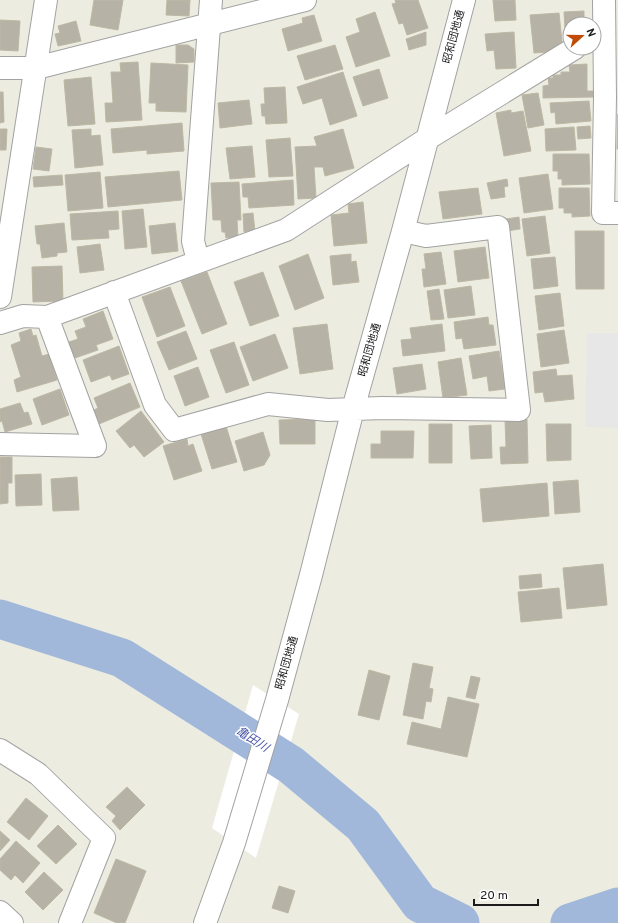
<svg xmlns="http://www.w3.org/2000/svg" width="618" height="923" font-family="Overpass,'Noto Sans JP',sans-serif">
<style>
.parking{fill:#e7e7e7}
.pier{fill:#fff}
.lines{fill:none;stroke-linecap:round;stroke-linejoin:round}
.river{stroke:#a1b8da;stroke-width:39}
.building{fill:#b6b2a6;stroke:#bdb8a3}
.minor-casing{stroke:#a2a2a2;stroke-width:24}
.minor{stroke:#fff;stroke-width:22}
.labels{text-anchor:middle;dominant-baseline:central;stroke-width:3;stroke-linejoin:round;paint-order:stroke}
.street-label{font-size:11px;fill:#1b1b1b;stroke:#fff}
.water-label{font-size:12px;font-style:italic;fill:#4b56a7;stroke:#fff}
</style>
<rect width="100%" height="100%" fill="#ecece0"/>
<path class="parking" d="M587 333H618V428L585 427Z"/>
<path class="pier" d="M253 685 299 714 256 858 212 828Z"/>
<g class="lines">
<path class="river" d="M0 619 122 658 291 765 363 825 420 903 460 923
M570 923 618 907"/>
</g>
<path class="building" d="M94 0H123L118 30 90 25Z
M167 0H190L189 16 166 15Z
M395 0H418L428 28 407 35 403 23 399 24 392 4 396 3Z
M493 0H515L516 20 495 21Z
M584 11V24H570V28H565L564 12Z
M375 12 390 56 356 67 346 37 360 32 356 19Z
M559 13 562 42 549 52 534 53 530 15Z
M314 15 322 41 288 51 282 29 303 23 302 18Z
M0 20 20 21 18 51 0 50Z
M76 21 81 41 58 46 55 34 60 33 58 26Z
M426 32V45L409 50 406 39Z
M514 32 516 68 496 69 494 50 487 51 485 34Z
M176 45H188L194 49V62L176 63Z
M335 45 343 69 305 80 297 56Z
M138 62 142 120 106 122 105 103H113L111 72H121L120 63Z
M151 63 188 65 186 112 156 111V103H149Z
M587 64V91H594V97L543 98V86L549 85 548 78H553V75H561V72H570L569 65Z
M379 69 388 98 363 106 353 77Z
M343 72 357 116 330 125 322 98 303 104 297 87Z
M91 77 95 124 68 126 64 80Z
M285 87 287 123 266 124 265 116H262L261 104H265L264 88Z
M0 92H3L4 122 0 123Z
M538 93 544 125 528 128 522 95Z
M249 100 252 124 220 128 218 103Z
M589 101 591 121 556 124 555 112 551 113 550 103Z
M511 110V113L523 111 531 151 504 156 496 113Z
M618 114V149H617Z
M182 123 184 151 147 154V150L113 153 111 129Z
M590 126 591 138 578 139 577 127Z
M574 127 576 150 546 151 545 129Z
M0 129H7L6 150H0Z
M91 129V136L100 135 103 165 75 168 72 130Z
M343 129 354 168 325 176 323 167H314L316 198 298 199 295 147 317 146 314 137Z
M290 138 293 176 269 177 266 140Z
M252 146 255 177 230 179 226 148Z
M36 147 52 149 49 171 33 169Z
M553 154H589L590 184 562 185V179H558V171H553Z
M179 171 182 200 108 207 105 177Z
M100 172 103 208 68 211 65 175Z
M548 174 553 209 524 213 519 178Z
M62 175 63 185 34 187 33 177Z
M507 179 508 186 504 187 505 197 491 199 487 183Z
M293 180 294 205 249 208 248 197H243L242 184Z
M239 182 241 220H237L238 237 226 238 225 232H222L221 220H213L211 183Z
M478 188 482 214 443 219 439 192Z
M559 188H589L590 216 572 217V213H564V208H559Z
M363 202 367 243 334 246 331 215 349 213 348 204Z
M143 209 147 247 125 249 122 211Z
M118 211 119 229 108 230 109 238 72 240 70 214Z
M253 213 255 231 244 232 243 214Z
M545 216 550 253 527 256 522 219Z
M519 217 520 229 507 231 506 219Z
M64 223 67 252 57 253V256L42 258 40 244H37L35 226Z
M175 223 178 251 152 254 149 226Z
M575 231H604V289H576Z
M100 244 104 270 80 273 77 247Z
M485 247 489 278 458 282 454 251Z
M441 252 446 284 424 287 422 269H426L424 254Z
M308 254 324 298 295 310 279 266Z
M351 254V262L356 261 359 282 333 285 330 256Z
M555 257 558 286 534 289 531 259Z
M62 266 63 301 33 302 32 267Z
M207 272 227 324 202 334 181 281Z
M263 272 279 316 250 326 234 282Z
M471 286 475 315 448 318 444 290Z
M170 287 185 326 157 337 142 297Z
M439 289 444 319 431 320 427 291Z
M560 293 564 326 539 330 535 296Z
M103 311 113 339 96 345 98 350 72 359 66 343 78 339 75 331 86 327 83 319Z
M488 317 489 325H493L496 345 464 349 462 338 456 339 454 322Z
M327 324 333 369 300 374 293 328Z
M442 324 445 351 403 356 401 340 412 339 410 328Z
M31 329 33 336 36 335 42 356 49 354 57 380 17 392 14 380 21 377 11 345 21 341 19 333Z
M564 330 569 363 541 367 537 334Z
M186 331 197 359 169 370 157 342Z
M275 334 288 368 253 381 240 347Z
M234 342 249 385 226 393 210 350Z
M119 346 129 374 112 380 110 375 91 382 83 360Z
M499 351 505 389 489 391 487 376 473 379 469 356Z
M461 358 467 395 443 398 438 362Z
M422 364 426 389 397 394 393 368Z
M198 367 209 397 185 406 174 376Z
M556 369 557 376 572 375 574 399 545 402 543 392 535 393 533 372Z
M130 383 140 407 99 424 94 410 98 408 94 398Z
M60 389 69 415 42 425 33 399Z
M20 403 24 413 28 412 32 424 5 432 2 421 0 422V409Z
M141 411 164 442 144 457 134 445 130 448 116 431Z
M315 419V444H280L279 420Z
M527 419 528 463 501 464 500 447H506L505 420Z
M429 424H452V463H429Z
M546 424H571V460L547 461Z
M491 425 492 458 471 459 469 426Z
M226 426 237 462 212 469 201 434Z
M381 431H414L413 458H371V444H381Z
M263 432 270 455 264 465 244 471 235 441Z
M187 439 188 446 193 444 202 471 174 480 163 446Z
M0 457H12V483H8V503L0 504Z
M41 474 42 505 16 506 15 475Z
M77 477 79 510 53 511 51 479Z
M578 480 580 512 555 514 553 482Z
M547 483 549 516 483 522 480 489Z
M603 564 607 605 567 609 563 568Z
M541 574 542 587 520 589 519 576Z
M559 588 562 618 521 622 518 592Z
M413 663 433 667 429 688 433 689 431 702 426 701 423 719 403 715Z
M369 670 390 676 379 720 358 715Z
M471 676 480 678 475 699 466 697Z
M448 697 479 704 467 757 407 744 412 722 441 729Z
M127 787 145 805 120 830 112 821 116 816 106 807Z
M26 798 48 816 29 840 7 822Z
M58 825 77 844 56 864 37 846Z
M0 831 10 840 0 851Z
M16 841 40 863 23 883 15 875 11 880 0 870V859Z
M116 859 146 871 125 923H117L94 913Z
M44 872 63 890 43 910 25 892Z
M279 886 295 891 288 913 272 908Z"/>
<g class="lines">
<g class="minor-casing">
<path id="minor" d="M604 0 605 97 603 213H618
M0 68H36L305 0
M198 261 193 241 211 0
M114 292 155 405 174 430 268 404 328 410 382 408 519 410 498 227 426 236 403 231
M0 297 46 0
M0 323 23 316 47 317 286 230 427 139 575 48
M0 444 95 446 47 317
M0 750 38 774 104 838 70 923
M0 912 12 923
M205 923 234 843 277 700 311 575 353 409 403 231 464 0"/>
</g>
<use href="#minor" class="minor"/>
</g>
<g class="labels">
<g class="street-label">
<text transform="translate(454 37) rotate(-75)">昭和団地通</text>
<text transform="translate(370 350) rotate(-74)">昭和団地通</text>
<text transform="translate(287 663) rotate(-74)">昭和団地通</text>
</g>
<g class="water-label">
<text transform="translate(252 740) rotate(32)">亀田川</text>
</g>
</g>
<g transform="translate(582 36) rotate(69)"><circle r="19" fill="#ffffff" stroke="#a4a4a4"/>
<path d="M0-3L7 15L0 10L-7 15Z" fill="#c14b05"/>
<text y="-6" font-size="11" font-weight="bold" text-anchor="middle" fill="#1b1b1b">N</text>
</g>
<path d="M474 899v6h64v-6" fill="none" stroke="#1b1b1b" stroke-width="2"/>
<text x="480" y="899" font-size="12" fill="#1b1b1b" stroke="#ffffff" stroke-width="3" paint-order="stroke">20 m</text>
</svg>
